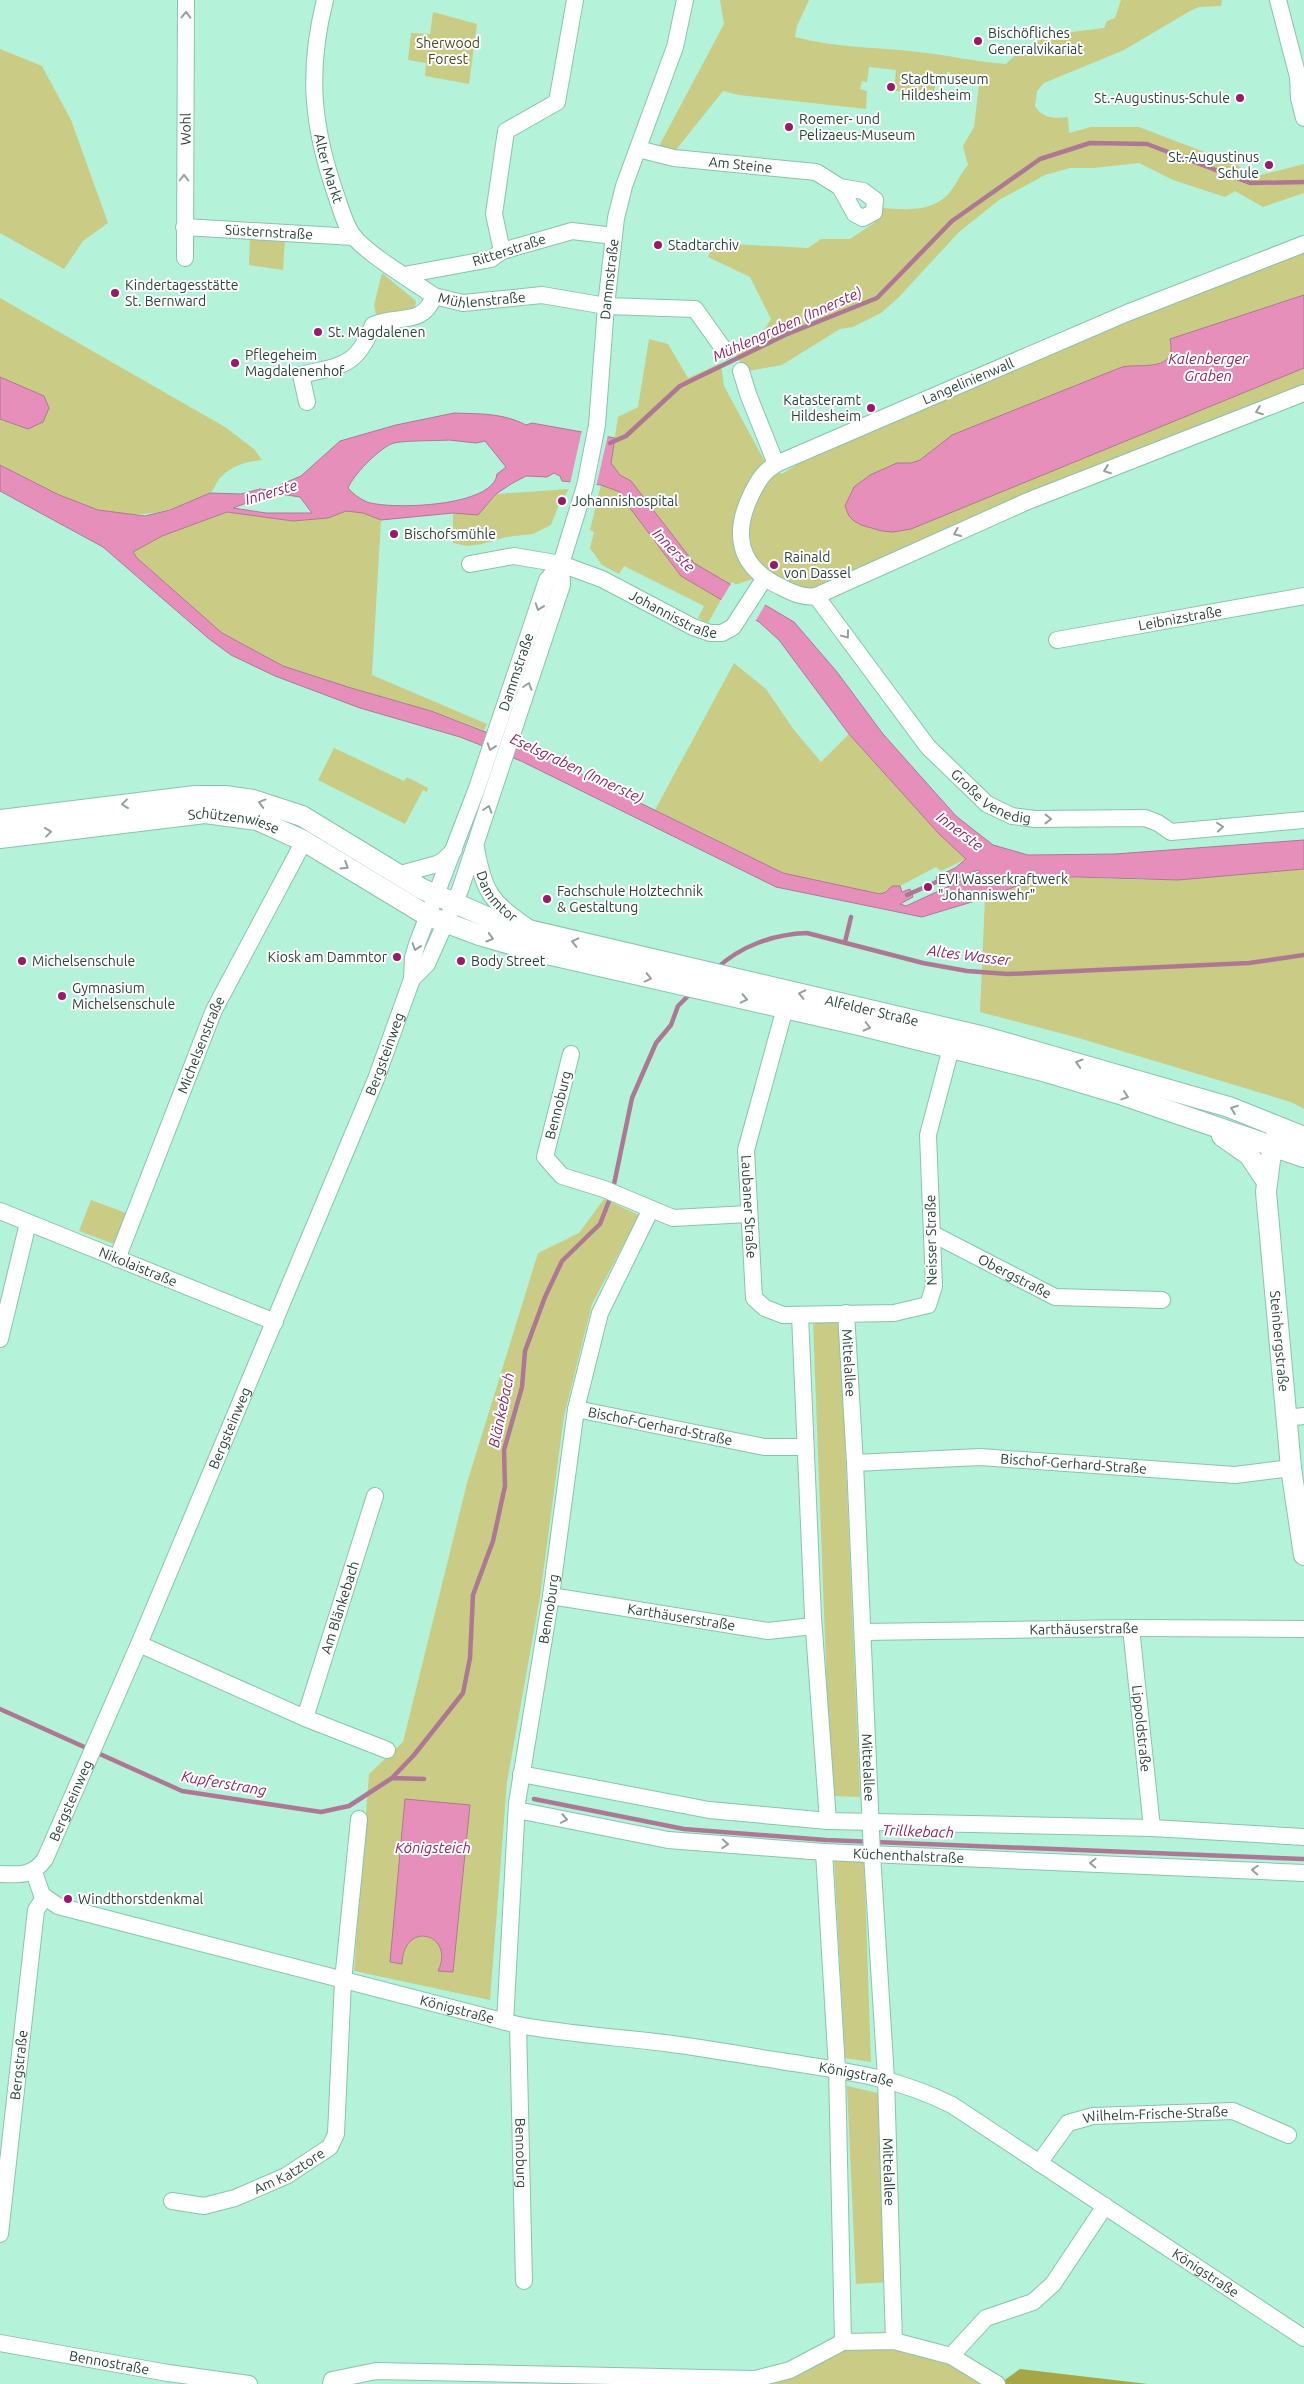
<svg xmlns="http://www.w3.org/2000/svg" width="1304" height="2384" font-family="Ubuntu,sans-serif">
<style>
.green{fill:#cacb84}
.forest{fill:#a6a645}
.water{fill:#e78fbb;stroke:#ae7894;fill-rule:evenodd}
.pier{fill:#b4f3da}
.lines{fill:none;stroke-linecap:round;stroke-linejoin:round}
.stream{stroke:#ae7894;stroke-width:4.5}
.minor-casing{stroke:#87c4ad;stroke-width:18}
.major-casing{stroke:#87c4ad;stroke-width:22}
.minor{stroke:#fff;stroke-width:16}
.major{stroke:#fff;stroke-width:20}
.oneway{stroke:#94a09c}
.poi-dot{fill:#9c186a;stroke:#fff;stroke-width:2}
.labels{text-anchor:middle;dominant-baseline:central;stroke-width:4;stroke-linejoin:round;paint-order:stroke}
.poi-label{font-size:14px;fill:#294239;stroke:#fff;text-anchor:start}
.park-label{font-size:14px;fill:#494921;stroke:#fff}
.street-label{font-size:14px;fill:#294239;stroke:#fff}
.water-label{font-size:15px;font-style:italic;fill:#8c2662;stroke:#fff}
</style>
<rect width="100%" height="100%" fill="#b4f3da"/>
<path class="green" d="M720 0H809L797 26 795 37C835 48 877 47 918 52 948 55 976 62 1006 64L1015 55 1048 35 1104 28 1107 21 1115 18 1121 0H1222L1221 6 1199 7 1190 11 1124 50 1044 83 1037 91 1035 106C1042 118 1054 119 1068 117L1069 133 1091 127H1139L1236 164 1253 177 1304 164V193L1263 207 1235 191 1225 197 1173 180 1139 163 1094 168H1070L1045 175 999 200 959 232 899 297 881 313 853 327 840 329 782 365 748 371 734 354 755 345 771 319 750 277 708 257 714 243 808 248 821 239H850L874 223 883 208C906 210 934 212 950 192 957 183 960 174 968 165L963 146 974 127 980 77 978 76V80L971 79V75L968 79 961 78 962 74H959L958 78 950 77V72H947V77L938 76 935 73 933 75 936 78 934 94 894 91 896 70 869 67 867 82 862 81 860 89 867 91 866 109 739 95 723 91 675 151 659 146 724 24Z
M433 12 477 24 469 84 425 76 426 63 408 60 411 33 430 34Z
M0 49 42 66 71 120 108 223 83 241 64 269 0 233Z
M250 237 285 239 283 270 249 265Z
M1304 250V389L816 595 766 575 728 587 708 623 698 618 704 606 624 566 619 574 602 565 590 548 594 532 590 530 601 485 620 492 627 504 631 481 620 475 611 462 618 417 638 407 649 339 668 344 688 378 721 363 724 386 764 460 782 474 818 451 1132 317Z
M382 273 416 301 415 307 394 313 376 315 374 305Z
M0 298 225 427 254 449 262 460C246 462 233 465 221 477 216 481 215 489 210 493 204 498 190 501 182 505 114 532 60 496 0 465Z
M569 489 558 507 551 525 533 534 506 537 482 544 467 546 453 543V513C477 515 481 514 496 494Z
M346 511 363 513 381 520 372 675 487 724 484 730 431 711 351 688 283 666 222 633 137 558 133 551 162 536 227 512 293 521 328 518Z
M734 663 766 689 794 730 821 762 849 734 940 835 966 859 941 871 936 867 900 886H892L886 892 880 894 783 873 655 810Z
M334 748 404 781 407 777 428 788 427 792 423 790 405 824 318 780Z
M1304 869V1109L1291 1102 1075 1037 980 1012 985 898 1043 876 1146 880Z
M604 1199 639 1215 592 1304 564 1416 540 1597 507 1782 490 2000 354 1971 369 1774 403 1742 467 1483 538 1253 579 1233Z
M91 1200 126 1213 114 1244 79 1231Z
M813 1323H840L860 1797 831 1796Z
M834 1859H864L871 2062 845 2058Z
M847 2086 878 2093 889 2282 856 2284Z
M894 2342 951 2357 995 2384H769L843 2343Z"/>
<path class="forest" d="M1020 2369 1148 2384H999Z"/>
<path class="water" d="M1304 295V368L911 529 893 532 882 531 861 525 854 521 849 516 845 506 854 487 870 475 897 463H911L920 460 952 435 1122 367C1142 363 1178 373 1170 339Z
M0 377 44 396 49 408 43 422 28 429 0 419Z
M454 413C480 414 503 413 526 425L532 423 615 438 611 463 620 475 631 481 694 563 794 622 837 672 883 734 956 816 993 845 1028 855 1115 854 1304 840V869L1178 880 1043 876 985 898 922 917 776 887 521 761 460 737 360 708 275 676 231 655 208 638 103 547 0 491V465L57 494 98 510 145 516 170 510 210 493 241 494 260 489 268 490 301 476 340 441 396 425ZM449 440 476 443 485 441 506 467 497 474C494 507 391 510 367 502 360 499 353 494 348 488 354 474 377 451 391 444 400 440 438 441 449 440ZM554 473 560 476 562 481 601 485 620 492 627 504 681 576 759 622 779 640 849 734 940 835 966 859 955 868 936 877 940 886 978 870 980 872 906 906 900 904 913 897 910 889 902 892 900 886H892L886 892 880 894 783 873 530 749 431 711 351 688 283 666 222 633 137 558 133 552 162 536 227 512 293 521 328 518 346 511 363 513 381 520 453 513 478 515 496 494 511 484 526 476 547 477ZM280 494 300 497 312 513H266L233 508 263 497Z
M405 1799 470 1805 453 1972 438 1971C456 1935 404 1918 402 1964L390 1962Z"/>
<path class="pier" d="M582 430 608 435 596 487 570 484Z
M732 582 766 603 755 622 720 602Z"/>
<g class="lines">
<path class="stream" d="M610 443 626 436 680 386 785 335 877 298 952 221 1040 159 1090 143 1147 144 1250 183 1304 182
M907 895 943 879
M845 942 851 917
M716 969C740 946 774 934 807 933L923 963 967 971 1008 974 1249 963 1304 955
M613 1189 632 1098 656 1043 671 1025 678 1006 691 993
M0 1709 182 1791 321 1812 349 1806 392 1778 414 1755 463 1693 470 1658 473 1595 493 1541 505 1486 504 1450 522 1387 525 1351 545 1297 562 1261 600 1224 611 1196
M392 1778 424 1779
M534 1799 684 1829 826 1840 1304 1859"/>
<g class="minor-casing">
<g id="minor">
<path id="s1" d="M325 0C307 71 312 126 336 195 341 209 345 226 354 237 370 256 413 281 434 296"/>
<path d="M1278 0 1298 77 1299 98 1304 118"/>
<path id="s2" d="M638 149 674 158 816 172 840 187 863 191 875 200 874 212 863 218 855 214 840 187"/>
<path id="s3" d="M184 227 354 237"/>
<path d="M1304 244 1127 313 776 464C764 471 758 481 752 493 732 533 738 566 779 586 791 592 802 598 816 596L1028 501 1304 393"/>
<path d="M502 251 494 214 506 131 557 102 575 0"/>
<path id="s4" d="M185 258 186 0"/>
<path d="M404 275 491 259 502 251 572 231 614 236"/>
<path d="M741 371 748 394 776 464"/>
<path id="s5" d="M307 402 301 375C341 365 356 368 373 325 398 314 423 327 434 296L463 303 542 295 606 306 695 309 725 351"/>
<path id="s6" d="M470 564 514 556 561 564 602 579 693 627 710 633H722L733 627 764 579"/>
<path id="s7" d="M816 596 928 747 987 804 1012 816 1035 819 1145 818 1158 823 1171 832 1304 820"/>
<path id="s8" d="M1057 640 1304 596"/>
<path id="s9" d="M476 848C484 893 491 902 529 928"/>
<path d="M397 875 437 864 443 861 454 850"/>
<path id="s10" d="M412 979 427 964 460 890 562 585 561 564 585 486 597 425 606 306 616 218 624 186 675 47 685 0"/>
<path id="s11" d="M785 1008 746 1150 754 1298 765 1308 783 1315 894 1313 928 1305 934 1286 928 1135 951 1048"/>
<path d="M571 1054 545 1157 562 1176 604 1189 673 1218 748 1214"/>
<path id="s12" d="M0 1211 275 1322"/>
<path id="s13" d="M933 1234 1055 1297 1162 1300"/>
<path id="s14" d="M117 1259 214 1010 304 841"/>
<path id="s15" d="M846 1313 855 1463 872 1854 886 2079 894 2341"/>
<path d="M800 1315 813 1617 828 1821"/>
<path d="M0 1339 28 1223"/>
<path id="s16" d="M576 1409 764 1447H805"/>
<path d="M1287 1418 1304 1416"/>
<path id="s17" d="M855 1463 980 1457 1235 1475 1291 1468"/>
<path id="s18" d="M551 1596 768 1631 813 1626"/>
<path id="s19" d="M1131 1628 1152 1828"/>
<path id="s20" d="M863 1632 1131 1628 1304 1629"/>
<path d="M139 1644 305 1718 387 1750"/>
<path id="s21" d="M305 1718 375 1496"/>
<path d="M521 1774 709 1810 828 1821 1152 1828 1304 1837"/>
<path id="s22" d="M517 1810 668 1840 824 1852 1304 1873"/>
<path d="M824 1852 837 2069 843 2342"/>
<path id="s23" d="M34 1872 42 1895 58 1906 518 2025C567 2034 616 2037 665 2043 704 2048 742 2055 781 2061 844 2071 894 2076 952 2105L1304 2338"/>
<path id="s24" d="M0 1874C19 1875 33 1876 45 1859L139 1644 376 1079 412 979 413 958 417 944 477 788 547 580 561 564"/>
<path id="s25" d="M505 2022 517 1803 551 1596 576 1409 600 1313 651 1209"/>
<path id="s26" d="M518 2025 524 2281"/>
<path id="s27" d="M1039 2163 1068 2123 1093 2116 1233 2111 1288 2135"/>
<path id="s28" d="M172 2201 204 2206 235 2198 286 2176 330 2147 336 2134 343 1981 359 1819"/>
<path id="s29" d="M0 2234 36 1910 44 1898"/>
<path id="s30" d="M0 2343 168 2373 249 2384"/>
<path d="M951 2356 986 2318 1033 2302 1053 2284 1105 2206"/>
<path d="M331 2384 332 2380 376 2371 755 2379 790 2370 843 2342 894 2341 951 2356 997 2384"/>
</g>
</g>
<g class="major-casing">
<g id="major">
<path id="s31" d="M0 820 195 796H225L253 800 302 816 422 889 503 924 985 1037 1229 1107 1304 1137"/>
<path id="s32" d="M0 838 205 813 257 820 304 841 428 916 479 935 538 952 859 1025 1043 1071 1123 1095 1304 1157"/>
<path id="s33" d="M1277 1134 1270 1160 1266 1192 1291 1468 1304 1555"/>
<path d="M1222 1136 1249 1155 1267 1182"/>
</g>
</g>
<use href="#minor" class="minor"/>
<use href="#major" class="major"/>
</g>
<defs><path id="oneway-chevron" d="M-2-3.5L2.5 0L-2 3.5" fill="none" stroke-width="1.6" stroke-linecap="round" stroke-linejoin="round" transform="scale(1.25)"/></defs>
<g class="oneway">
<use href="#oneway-chevron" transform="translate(186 15) rotate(-89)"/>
<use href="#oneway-chevron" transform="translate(184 178) rotate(-90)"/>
<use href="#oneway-chevron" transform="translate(1259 411) rotate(159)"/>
<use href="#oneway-chevron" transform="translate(1107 470) rotate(159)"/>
<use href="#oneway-chevron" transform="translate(957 533) rotate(156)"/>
<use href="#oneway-chevron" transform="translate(539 607) rotate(109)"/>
<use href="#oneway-chevron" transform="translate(846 635) rotate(53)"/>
<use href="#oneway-chevron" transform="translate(528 686) rotate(-72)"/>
<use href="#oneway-chevron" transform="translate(491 747) rotate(109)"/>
<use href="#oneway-chevron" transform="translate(262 803) rotate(-165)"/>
<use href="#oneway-chevron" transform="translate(125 804) rotate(173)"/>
<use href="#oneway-chevron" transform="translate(488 809) rotate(-72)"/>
<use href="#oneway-chevron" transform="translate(1048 819) rotate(1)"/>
<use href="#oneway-chevron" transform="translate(1220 827) rotate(-5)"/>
<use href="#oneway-chevron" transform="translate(48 832) rotate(-7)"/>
<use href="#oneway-chevron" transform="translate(345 866) rotate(32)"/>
<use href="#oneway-chevron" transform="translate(490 938) rotate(16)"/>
<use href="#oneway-chevron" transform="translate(575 942) rotate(-167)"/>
<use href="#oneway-chevron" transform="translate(416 947) rotate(109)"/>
<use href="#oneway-chevron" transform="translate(648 978) rotate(13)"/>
<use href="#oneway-chevron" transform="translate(802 994) rotate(-167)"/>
<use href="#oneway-chevron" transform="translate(744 999) rotate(13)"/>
<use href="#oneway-chevron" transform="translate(867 1027) rotate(14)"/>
<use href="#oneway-chevron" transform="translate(1079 1063) rotate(-164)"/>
<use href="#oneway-chevron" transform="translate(1125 1096) rotate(18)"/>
<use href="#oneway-chevron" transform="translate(1234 1109) rotate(-159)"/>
<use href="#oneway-chevron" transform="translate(564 1819) rotate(11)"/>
<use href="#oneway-chevron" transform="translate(725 1844) rotate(4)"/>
<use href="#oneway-chevron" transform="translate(1093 1863) rotate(-178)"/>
<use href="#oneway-chevron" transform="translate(1255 1870) rotate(-177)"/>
</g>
<g class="poi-dot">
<circle cx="978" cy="41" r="5"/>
<circle cx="891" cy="87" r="5"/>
<circle cx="1240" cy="98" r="5"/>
<circle cx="789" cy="127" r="5"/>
<circle cx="1269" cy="165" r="5"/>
<circle cx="658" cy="245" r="5"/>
<circle cx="115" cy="293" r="5"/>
<circle cx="318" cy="332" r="5"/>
<circle cx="235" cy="363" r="5"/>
<circle cx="871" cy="408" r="5"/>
<circle cx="562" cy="501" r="5"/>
<circle cx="394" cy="534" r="5"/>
<circle cx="774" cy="565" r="5"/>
<circle cx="928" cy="887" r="5"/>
<circle cx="547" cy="899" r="5"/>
<circle cx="397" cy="957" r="5"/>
<circle cx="22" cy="961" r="5"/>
<circle cx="461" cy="961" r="5"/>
<circle cx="62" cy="996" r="5"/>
<circle cx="68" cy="1899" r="5"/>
</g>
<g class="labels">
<g class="poi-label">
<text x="988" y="33">Bischöfliches<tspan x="988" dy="16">Generalvikariat</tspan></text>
<text x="901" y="79">Stadtmuseum<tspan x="901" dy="16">Hildesheim</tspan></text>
<text x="1230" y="98" text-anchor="end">St.-Augustinus-Schule</text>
<text x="799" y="119">Roemer- und<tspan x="799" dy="16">Pelizaeus-Museum</tspan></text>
<text x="1259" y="157" text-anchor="end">St.-Augustinus<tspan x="1259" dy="16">Schule</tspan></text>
<text x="668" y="245">Stadtarchiv</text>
<text x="125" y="285">Kindertagesstätte<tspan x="125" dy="16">St. Bernward</tspan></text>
<text x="328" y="332">St. Magdalenen</text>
<text x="245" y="355">Pflegeheim<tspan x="245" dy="16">Magdalenenhof</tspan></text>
<text x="861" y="400" text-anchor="end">Katasteramt<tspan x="861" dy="16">Hildesheim</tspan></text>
<text x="572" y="501">Johannishospital</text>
<text x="404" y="534">Bischofsmühle</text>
<text x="784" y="557">Rainald<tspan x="784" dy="16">von Dassel</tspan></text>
<text x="938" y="879">EVI Wasserkraftwerk<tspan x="938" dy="16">"Johanniswehr"</tspan></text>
<text x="557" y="891">Fachschule Holztechnik<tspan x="557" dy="16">&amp; Gestaltung</tspan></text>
<text x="387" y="957" text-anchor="end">Kiosk am Dammtor</text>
<text x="32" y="961">Michelsenschule</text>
<text x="471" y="961">Body Street</text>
<text x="72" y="988">Gymnasium<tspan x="72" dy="16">Michelsenschule</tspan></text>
<text x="78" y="1899">Windthorstdenkmal</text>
</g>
<g class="park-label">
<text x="448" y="43">Sherwood<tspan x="448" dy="16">Forest</tspan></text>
</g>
<g class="street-label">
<text stroke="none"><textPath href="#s4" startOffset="129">Wohl</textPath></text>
<text stroke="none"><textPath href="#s2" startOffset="104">Am Steine</textPath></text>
<text stroke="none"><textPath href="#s1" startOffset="171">Alter Markt</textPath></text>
<text stroke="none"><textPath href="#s3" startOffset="85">Süsternstraße</textPath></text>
<text transform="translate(509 250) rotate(-18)">Ritterstraße</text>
<text stroke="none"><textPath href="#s10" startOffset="735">Dammstraße</textPath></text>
<text stroke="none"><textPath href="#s5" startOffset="242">Mühlenstraße</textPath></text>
<text transform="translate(968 381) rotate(-23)">Langelinienwall</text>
<text stroke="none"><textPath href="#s6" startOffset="216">Johannisstraße</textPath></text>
<text stroke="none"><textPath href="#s8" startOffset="125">Leibnizstraße</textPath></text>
<text stroke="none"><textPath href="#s24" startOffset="1329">Dammstraße</textPath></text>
<text stroke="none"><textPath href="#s7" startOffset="270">Große Venedig</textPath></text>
<text stroke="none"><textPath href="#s32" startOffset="236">Schützenwiese</textPath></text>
<text stroke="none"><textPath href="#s9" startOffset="54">Dammtor</textPath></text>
<text stroke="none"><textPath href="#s31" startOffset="914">Alfelder Straße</textPath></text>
<text stroke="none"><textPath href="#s14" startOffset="230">Michelsenstraße</textPath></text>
<text stroke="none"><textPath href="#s24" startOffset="924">Bergsteinweg</textPath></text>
<text transform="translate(558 1105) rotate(-76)">Bennoburg</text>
<text stroke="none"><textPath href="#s11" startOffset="204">Laubaner Straße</textPath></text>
<text transform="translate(931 1240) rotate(-91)">Neisser Straße</text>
<text stroke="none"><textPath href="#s12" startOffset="149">Nikolaistraße</textPath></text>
<text stroke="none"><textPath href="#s13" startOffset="92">Obergstraße</textPath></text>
<text stroke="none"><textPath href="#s33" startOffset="209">Steinbergstraße</textPath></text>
<text stroke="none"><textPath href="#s15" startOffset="50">Mittelallee</textPath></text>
<text stroke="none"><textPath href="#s16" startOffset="86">Bischof-Gerhard-Straße</textPath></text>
<text stroke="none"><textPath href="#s24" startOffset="519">Bergsteinweg</textPath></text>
<text stroke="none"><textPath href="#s17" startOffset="219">Bischof-Gerhard-Straße</textPath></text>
<text stroke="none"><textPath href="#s21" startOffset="116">Am Blänkebach</textPath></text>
<text stroke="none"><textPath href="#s25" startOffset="416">Bennoburg</textPath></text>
<text stroke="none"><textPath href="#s18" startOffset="132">Karthäuserstraße</textPath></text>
<text stroke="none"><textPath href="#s20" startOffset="221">Karthäuserstraße</textPath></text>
<text stroke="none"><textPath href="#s19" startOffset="101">Lippoldstraße</textPath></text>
<text stroke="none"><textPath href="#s15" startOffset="455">Mittelallee</textPath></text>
<text stroke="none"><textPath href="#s24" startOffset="114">Bergsteinweg</textPath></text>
<text stroke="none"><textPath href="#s22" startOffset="395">Küchenthalstraße</textPath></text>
<text stroke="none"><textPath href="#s23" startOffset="456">Königstraße</textPath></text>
<text stroke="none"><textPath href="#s29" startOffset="170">Bergstraße</textPath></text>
<text stroke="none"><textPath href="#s23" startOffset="861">Königstraße</textPath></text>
<text stroke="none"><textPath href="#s27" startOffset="138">Wilhelm-Frische-Straße</textPath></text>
<text stroke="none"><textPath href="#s26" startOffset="128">Bennoburg</textPath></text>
<text stroke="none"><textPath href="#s28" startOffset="125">Am Katztore</textPath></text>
<text stroke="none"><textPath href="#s15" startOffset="860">Mittelallee</textPath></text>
<text stroke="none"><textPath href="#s23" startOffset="1266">Königstraße</textPath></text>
<text stroke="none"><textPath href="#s30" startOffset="111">Bennostraße</textPath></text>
</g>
<g class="water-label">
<text transform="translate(787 324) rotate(-24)">Mühlengraben (Innerste)</text>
<text x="1208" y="358">Kalenberger<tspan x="1208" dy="17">Graben</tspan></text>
<text transform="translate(271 492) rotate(-17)">Innerste</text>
<text transform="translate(674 550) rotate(46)">Innerste</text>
<text transform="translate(577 768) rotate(25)">Eselsgraben (Innerste)</text>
<text transform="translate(960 831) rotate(37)">Innerste</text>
<text transform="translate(969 955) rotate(7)">Altes Wasser</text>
<text transform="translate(501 1410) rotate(-78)">Blänkebach</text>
<text transform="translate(224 1783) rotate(10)">Kupferstrang</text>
<text transform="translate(918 1831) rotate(2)">Trillkebach</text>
<text x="433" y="1847">Königsteich</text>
</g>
</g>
</svg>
